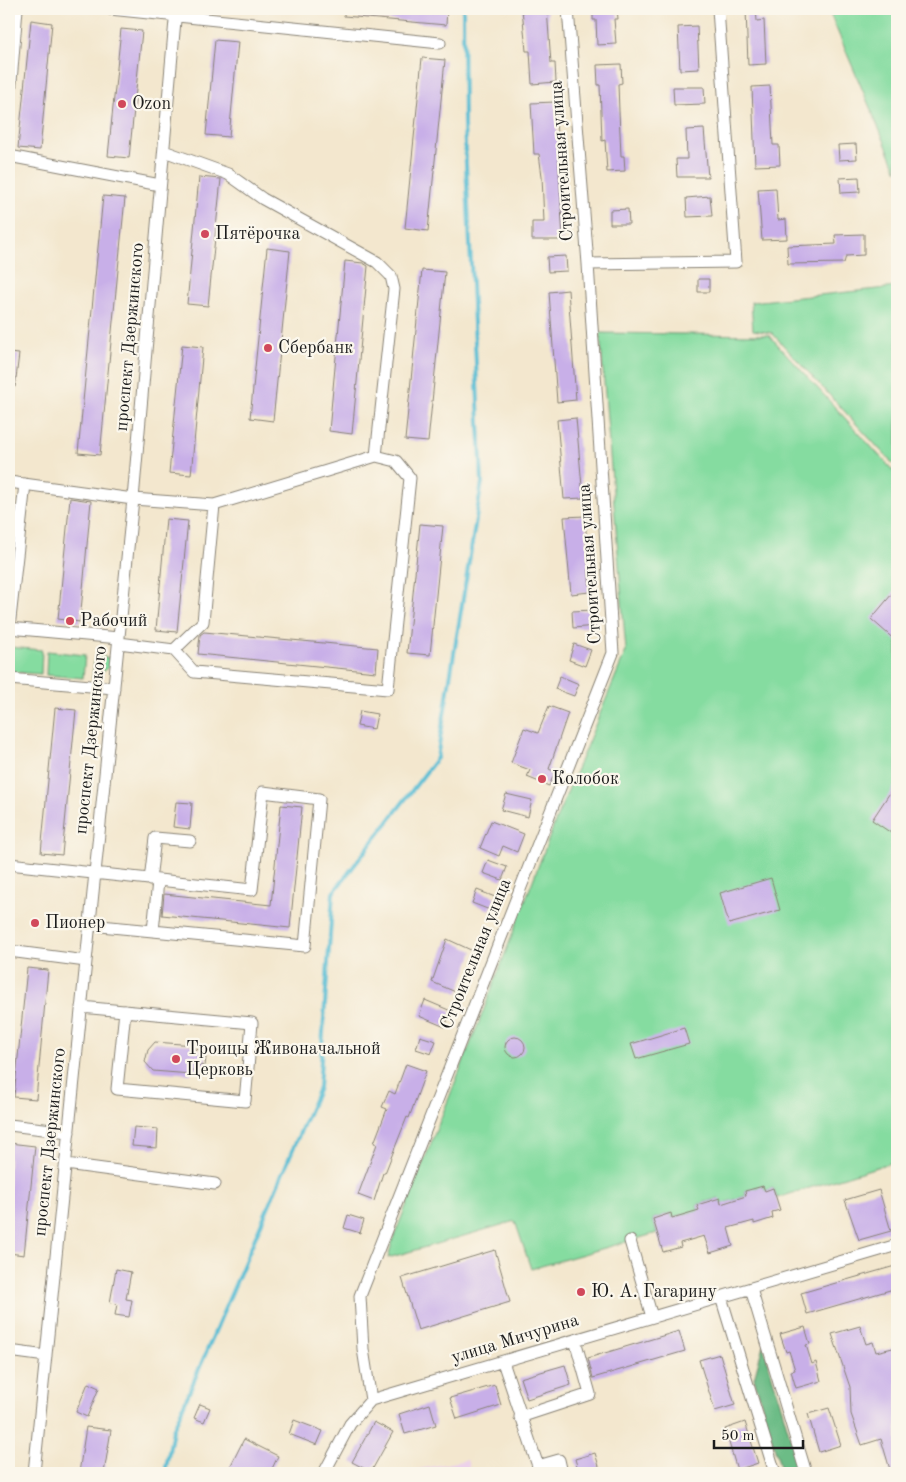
<svg xmlns="http://www.w3.org/2000/svg" width="906" height="1482" font-family="'Old Standard TT',serif">
<style>
.built{fill:#ecd1ea}
.green{fill:#85dca0;stroke:#507c5e}
.forest{fill:#6cbc86;stroke:#446c51}
.lines{fill:none;stroke-linecap:round;stroke-linejoin:round}
.stream{stroke:#55bcd3;stroke-width:4}
.building{fill:#c8afe8}
.minor-casing{stroke:#888275;stroke-width:13}
.minor{stroke:#fff;stroke-width:11}
.poi-dot{fill:#d1495b;stroke:#fbf7ec;stroke-width:2}
.labels{text-anchor:middle;dominant-baseline:central;stroke-width:4.5;stroke-linejoin:round;paint-order:stroke}
.poi-label{font-size:18px;fill:#1c1c1c;stroke:#fbf7ec;text-anchor:start}
.street-label{font-size:18px;fill:#1c1c1c;stroke:#fbf7ec}
</style>
<rect width="100%" height="100%" fill="#fbf7ec"/>
<filter id="ink" filterUnits="userSpaceOnUse"><feTurbulence type="fractalNoise" baseFrequency=".02" numOctaves="2"/><feDisplacementMap in="SourceGraphic" scale="10" xChannelSelector="R" yChannelSelector="G"/><feConvolveMatrix kernelMatrix="1 2 1 2 8 2 1 2 1" color-interpolation-filters="sRGB"/></filter>
<filter id="wash" filterUnits="userSpaceOnUse"><feTurbulence type="fractalNoise" baseFrequency=".0096" numOctaves="4" result="noise"/><feDisplacementMap in="SourceGraphic" scale="20" xChannelSelector="R" yChannelSelector="G"/><feGaussianBlur stdDeviation="1.12" result="paint"/><feColorMatrix in="noise" values="0 0 0 0 0 0 0 0 0 0 0 0 0 0 0 0 0 1.4 0 .05"/><feComposite in="paint" operator="in"/></filter>
<g filter="url(#wash)">
<rect width="100%" height="100%" fill="#f3e7ce"/>
<path class="built" d="M467 1460 471 1473H413L414 1470Z"/>
<path class="green" d="M828 9H897V171Z
M897 287V468L772 333 753 330 751 302Z
M600 333 769 335 897 475V1176L893 1162 777 1198 773 1188 765 1191 763 1186 745 1191 746 1196 721 1204 719 1198 697 1205 699 1210 672 1218 671 1213 653 1219 657 1233 531 1269 515 1221 388 1258 393 1239 479 1022 557 817 626 651Z
M9 647 42 650 41 674 9 672Z
M47 651 85 655 83 678 46 675Z
M95 656 110 658 109 667 92 679Z"/>
<path class="forest" d="M763 1345 801 1473H782L754 1378Z"/>
<g class="lines">
<path class="stream" d="M165 1473 173 1430 319 1088 333 893 437 758 482 482 464 125 463 9"/>
</g>
<g id="blocks">
<path class="building" d="M344 9H447L446 25 344 16Z
M522 9H547L551 63H555L556 82 532 84 530 51H526Z
M593 9H617L618 19H614L616 44 597 45 596 20H593Z
M746 9H756L757 21 764 20 766 64 748 65Z
M31 20 52 23 40 150 18 148Z
M697 26 699 69 680 70 678 27Z
M121 29 142 31 129 158 108 156Z
M215 40 238 42 229 137 206 135Z
M422 58 445 60 428 231 405 228Z
M621 64 622 83 618 84 619 111 621 156H624L625 171 607 172 605 140 602 141 600 85H598L597 65Z
M770 86 773 145H779L780 165 755 166 752 87Z
M673 87H704L705 104 674 105Z
M555 102 563 240H532V222H544L542 176 539 154H534L531 103Z
M704 129 708 177H677L676 159H687L686 130Z
M856 144 857 159 839 160 838 145Z
M199 177 221 179 208 306 187 304Z
M859 177 860 192 841 193 840 178Z
M776 188 778 220 786 219 787 239 762 240 758 189Z
M103 196 125 198 100 455 78 453Z
M710 196 712 216 687 217 686 198Z
M628 209 629 224H610V210Z
M864 234V255L846 256 844 263 788 264 787 246 836 244 835 235Z
M267 248 290 251 273 421 250 418Z
M566 256 567 271 548 272 547 257Z
M345 261 363 263 368 266 352 434 329 431Z
M422 270 445 272 428 442 405 440Z
M698 279H709V292H698Z
M568 290 576 400 557 402 549 292Z
M182 345 203 347 191 475 169 473Z
M9 353 19 354 15 387H9Z
M576 418 583 498 564 499 557 420Z
M70 498 91 501 80 622 58 619Z
M585 516 590 592 571 594 564 517Z
M166 519 188 521 177 632 156 630Z
M420 524 443 526 430 655 407 653Z
M897 588V642L871 619Z
M595 610 596 626 573 628 572 611Z
M204 632 378 648 376 672 198 654 200 635Z
M574 644 591 650 585 666 569 660Z
M560 676 579 684 574 696 555 689Z
M549 706 568 713 549 769 555 772 549 786 527 777 530 770 511 763 524 728 538 733Z
M55 708 76 710 62 855 41 853Z
M360 711 377 714 374 729 357 726Z
M897 782V837L872 820Z
M506 794 532 800 528 817 501 810Z
M176 802 192 803 190 829 173 827Z
M281 805 302 807 290 928 162 915 164 894 271 905Z
M491 821 524 834 517 852 503 846 499 856 480 848Z
M488 860 507 867 502 880 483 873Z
M771 878 780 910 729 924 720 893Z
M477 890 495 897 490 910 472 903Z
M447 939 473 951 458 993 432 982Z
M27 968 48 970 36 1099 14 1097Z
M425 1000 451 1011 445 1027 419 1016Z
M684 1028 689 1044 636 1059 631 1044Z
M420 1036 436 1041 431 1054 416 1049Z
M505 1047a10 10 0 1 1 20 0a10 10 0 1 1-20 0Z
M155 1042 194 1045V1049L201 1050V1056L206 1057 205 1066 199 1065 198 1070H191V1074L153 1071 145 1062 148 1050Z
M406 1064 426 1071 409 1118 407 1117 385 1173H383L374 1201 358 1195 377 1144 374 1143 387 1109 382 1107 389 1091 395 1094Z
M134 1127 158 1129 157 1148 132 1146Z
M9 1143 35 1146 24 1255 9 1253Z
M763 1186 765 1191 773 1188 780 1210 772 1212 773 1218 754 1224V1221L728 1228 733 1246 710 1253 704 1236 680 1243 681 1247 663 1252 653 1219 671 1213 672 1218 699 1210 697 1205 720 1198 721 1204 746 1196 745 1191Z
M879 1190 891 1231 859 1240 845 1200Z
M348 1215 364 1220 360 1233 344 1228Z
M495 1250 510 1302 418 1330 402 1278Z
M895 1266 897 1288 807 1314 801 1293Z
M116 1269 131 1272 126 1299 132 1300 129 1317 115 1315 117 1304 110 1303Z
M860 1326 866 1344 873 1342 876 1352 897 1347V1473H891L881 1439 862 1445 851 1414 850 1387 832 1334Z
M805 1327 810 1344 806 1345 812 1364 816 1362 821 1381 796 1388 791 1371 795 1370 789 1351 786 1352 780 1334Z
M679 1331 685 1351 593 1378 588 1358Z
M720 1354 735 1405 715 1411 699 1360Z
M565 1365 571 1385 527 1399 520 1378Z
M88 1383 99 1388 87 1417 76 1412Z
M495 1385 501 1405 457 1419 450 1398Z
M200 1404 210 1408 204 1422 194 1418Z
M430 1404 436 1425 405 1434 399 1414Z
M829 1408 841 1445 819 1452 808 1414Z
M294 1420 323 1431 317 1445 289 1434Z
M374 1422 393 1432 371 1472 352 1462Z
M745 1422 758 1463 737 1470 725 1429Z
M86 1427 111 1430 104 1473H79Z
M244 1439 278 1456 270 1473H227Z
M595 1453 601 1473H579L575 1459Z"/>
</g>
</g>
<g filter="url(#ink)">
<use href="#blocks" fill-opacity="0" stroke="#888275" stroke-width="1"/>
<g class="lines">
<g class="minor-casing">
<path id="minor" d="M110 9 440 43
M9 106 17 9
M164 151 228 174 263 199 377 262 391 276 394 289 376 456
M9 156 160 185
M588 264 736 262 718 9
M9 482 133 499 214 505 376 456 396 461 410 478 388 689 194 672 174 650 119 643
M9 628 25 484
M9 628 119 638
M174 650 203 622 214 505
M9 679 114 688
M9 864 252 890 263 792 319 799 305 946 153 931
M150 880 155 838 190 841
M90 925 153 931 158 881
M9 951 86 961
M81 1007 252 1023 245 1101 117 1089 125 1011
M9 1125 69 1132
M66 1164 215 1184
M630 1241 652 1317
M751 1289 806 1473
M721 1297 775 1473
M9 1351 46 1356
M503 1362 538 1466 559 1460 562 1473
M371 1400 363 1349 360 1296 613 653 588 264 568 9
M520 1417 590 1394 575 1340
M34 1473 133 499 176 9
M324 1473 350 1424 371 1400 897 1245"/>
</g>
<use href="#minor" class="minor"/>
</g>
</g>
<g class="poi-dot">
<circle cx="122" cy="104" r="5"/>
<circle cx="205" cy="234" r="5"/>
<circle cx="268" cy="348" r="5"/>
<circle cx="70" cy="621" r="5"/>
<circle cx="542" cy="779" r="5"/>
<circle cx="35" cy="923" r="5"/>
<circle cx="176" cy="1059" r="5"/>
<circle cx="581" cy="1292" r="5"/>
</g>
<g class="labels">
<g class="poi-label">
<text x="132" y="104">Ozon</text>
<text x="215" y="234">Пятёрочка</text>
<text x="278" y="348">Сбербанк</text>
<text x="80" y="621">Рабочий</text>
<text x="552" y="779">Колобок</text>
<text x="45" y="923">Пионер</text>
<text x="186" y="1049">Троицы Живоначальной<tspan x="186" dy="21">Церковь</tspan></text>
<text x="591" y="1292">Ю. А. Гагарину</text>
</g>
<g class="street-label">
<text transform="translate(562 161) rotate(-94)">Строительная улица</text>
<text transform="translate(130 337) rotate(-85)">проспект Дзержинского</text>
<text transform="translate(590 564) rotate(-94)">Строительная улица</text>
<text transform="translate(91 740) rotate(-84)">проспект Дзержинского</text>
<text transform="translate(476 954) rotate(-68)">Строительная улица</text>
<text transform="translate(50 1142) rotate(-84)">проспект Дзержинского</text>
<text transform="translate(515 1339) rotate(-17)">улица Мичурина</text>
</g>
</g>
<rect width="906" height="1482" fill="none" stroke="#fbf7ec" stroke-width="30"/>
<path d="M714 1440v8h89v-8" fill="none" stroke="#1c1c1c" stroke-width="2.5"/>
<text x="721" y="1440" font-size="15" fill="#1c1c1c" stroke="#fbf7ec" stroke-width="4" paint-order="stroke">50 m</text>
</svg>
